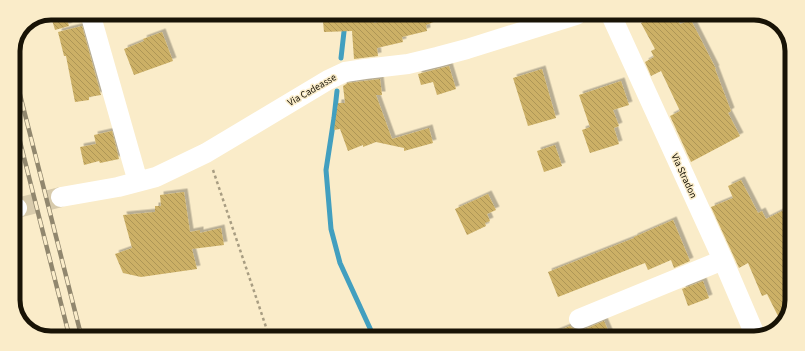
<svg xmlns="http://www.w3.org/2000/svg" width="805" height="351" font-family="'Source Sans 3',sans-serif">
<style>
.lines{fill:none;stroke-linecap:round;stroke-linejoin:round}
.stream{stroke:#429fbf;stroke-width:5}
.building{fill:url(#building-back-hatch);filter:url(#shadow)}
.minor-tunnel{stroke:#d8cbac;stroke-width:20;stroke-dasharray:20 10;stroke-linecap:butt}
.path{stroke:#a89d82;stroke-width:2.5;stroke-dasharray:3 3;stroke-linecap:butt}
.minor{stroke:#fff;stroke-width:20}
.rail-casing{stroke:#91876e;stroke-width:4.5}
.rail{stroke:#faecc9;stroke-width:3;stroke-dasharray:9;stroke-linecap:butt}
.labels{text-anchor:middle;dominant-baseline:central;stroke-width:3;stroke-linejoin:round;paint-order:stroke}
.street-label{font-size:10px;fill:#181306;stroke:#faecc9}
.rim{fill:none;stroke:#181306;stroke-width:5}
</style>
<defs>
<pattern id="building-back-hatch" width="6" height="6" patternUnits="userSpaceOnUse"><rect width="6" height="6" fill="#ccb066"/><path d="M-1 5l2 2M0 0l6 6M5-1l2 2" fill="none" stroke="#ae9657"/></pattern>
<filter id="shadow"><feDropShadow dx="3.5" dy="-3.5" stdDeviation="0" flood-color="#0004"/></filter>
</defs>
<rect width="100%" height="100%" fill="#faecc9"/>
<g class="lines">
<path class="stream" d="M341 58 346 14
M337 91 334 118 326 170 331 229 340 263 374 337"/>
</g>
<path class="building" d="M50 13H65L69 26 55 30Z
M360 14H373L374 23 412 14 451 15 426 25 427 31 402 37 403 42 377 48 378 56 354 59 352 31 324 32 323 21 360 18Z
M656 15H675L680 24 691 20 716 69H715L731 111 728 113 740 136 691 162 670 116 680 111 661 71 651 76 645 62 654 57 651 51 655 49 641 23Z
M82 26 101 95 89 97V100L75 102 66 56H64L58 32Z
M162 32 173 61 134 75 124 49 144 41 143 39Z
M449 66 456 89 437 95 433 82 421 85 418 74Z
M542 69 556 118 528 126 513 78Z
M380 79 382 95H376L392 139 429 128 433 143 404 151V148L376 142 363 147V145L348 151 340 129 334 130 338 103H345L343 86 348 83Z
M621 81 629 105 613 110 619 126 614 128 619 144 590 153 582 130 590 127 579 95Z
M112 131 119 159 100 163 99 161 84 165 80 147 96 144 94 135Z
M555 145 562 166 544 172 537 151Z
M741 180 758 213 762 211 766 219 790 207V252L784 255 790 268 789 314 782 324 767 294 762 296 748 263 739 268 711 207 733 198 728 186Z
M184 192 190 232 200 230V233L221 228 224 245 192 249 197 269 141 277 123 273 115 254 132 248 123 215 155 212V206H161L160 195Z
M488 194 496 210 487 214 490 221 485 223 486 226 467 235 455 209Z
M673 220 690 261 674 268 671 260 648 270 645 263 558 297 548 272 634 238V237Z
M703 281 709 298 688 306 682 289Z
M604 321 611 337H543L570 326 572 328 577 330H583Z"/>
<g class="lines">
<path class="minor-tunnel" d="M17 208 61 197"/>
<path class="path" d="M213 170 257 300 269 336"/>
<path class="minor" d="M90 13 138 182
M611 15 723 260 756 337
M61 197 118 187 156 177 206 153 328 80 345 72 365 69 408 64 437 57 467 49 576 15
M13 210 17 208
M579 319 723 260"/>
<g class="rail-casing">
<path id="rail" d="M13 67 81 335
M13 114 69 335"/>
</g>
<use href="#rail" class="rail"/>
</g>
<g class="labels">
<g class="street-label">
<text transform="translate(312 90) rotate(-30)">Via Cadeasse</text>
<text transform="translate(684 176) rotate(65)">Via Stradon</text>
</g>
</g>
<path d="M0 0H805V351H0ZM51 20H754A31 31 0 0 1 785 51V300A31 31 0 0 1 754 331H51A31 31 0 0 1 20 300V51A31 31 0 0 1 51 20Z" fill="#faecc9" fill-rule="evenodd"/>
<path class="rim" d="M51 20H754A31 31 0 0 1 785 51V300A31 31 0 0 1 754 331H51A31 31 0 0 1 20 300V51A31 31 0 0 1 51 20Z"/>
</svg>
